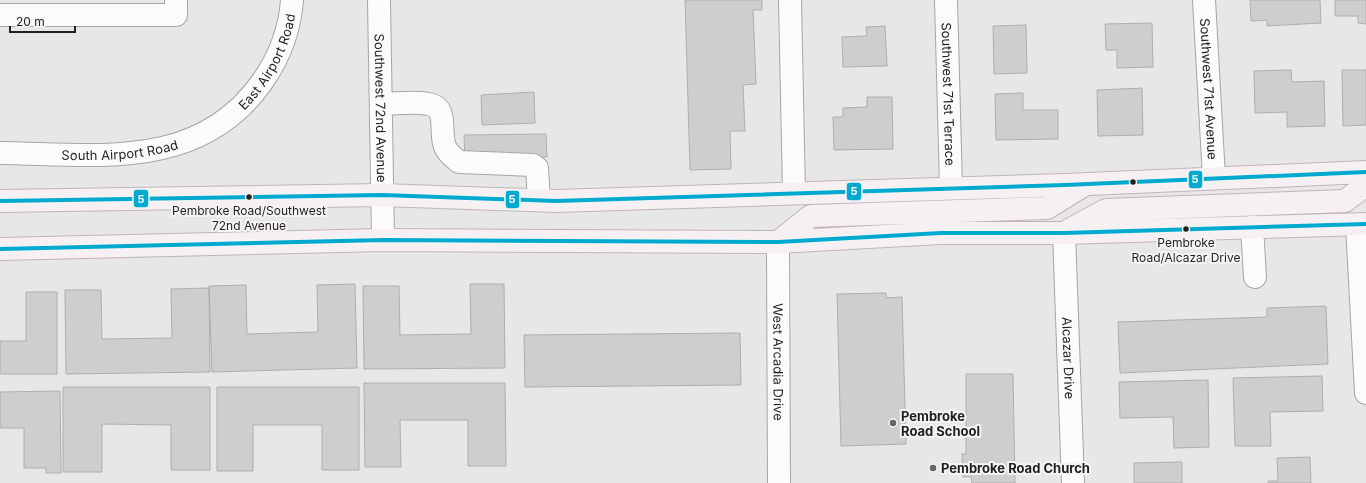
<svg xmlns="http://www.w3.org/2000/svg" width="1366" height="483" font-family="Inter,sans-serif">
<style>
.building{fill:#cfcece;stroke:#afaeae}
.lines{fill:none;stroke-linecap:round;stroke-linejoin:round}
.minor-casing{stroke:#a6a6a6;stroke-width:24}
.major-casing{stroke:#bfb4ba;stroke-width:24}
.minor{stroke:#fcfbfb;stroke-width:22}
.major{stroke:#f6f0f3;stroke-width:22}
.bus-1-casing{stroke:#f6f3f5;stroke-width:7}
.bus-1{stroke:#00a9ce;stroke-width:4}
.bus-dot{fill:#211f20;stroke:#f6f3f5;stroke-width:1.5}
.poi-dot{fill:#676566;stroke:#f6f3f5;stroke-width:1.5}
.labels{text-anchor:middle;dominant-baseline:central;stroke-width:4;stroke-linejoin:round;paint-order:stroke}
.bus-label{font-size:12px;fill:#211f20;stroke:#f6f3f5}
.street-label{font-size:13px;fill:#211f20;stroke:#f6f3f5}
.poi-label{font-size:13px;font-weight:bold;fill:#211f20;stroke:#f6f3f5;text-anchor:start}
.line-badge{stroke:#f6f3f5;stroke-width:1.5}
.badge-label{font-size:11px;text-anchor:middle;font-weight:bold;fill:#fff}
</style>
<rect width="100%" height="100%" fill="#e8e7e7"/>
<path class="building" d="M685 0H762V10H753L756 84 743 85 745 131H730L731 169 690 170Z
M1250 0H1320L1321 23 1267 26V20L1251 21Z
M1335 0H1366V24L1358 23V16H1335Z
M1152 23 1153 67 1117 68V50H1106L1105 24Z
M1026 25 1027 73 994 74 993 26Z
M885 26 887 66 843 67 842 37 867 36 866 27Z
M1291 70 1292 82 1324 81 1325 126 1287 127V112L1255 113 1254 71Z
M1342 70H1366V125L1343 126Z
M1142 88 1143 135 1098 136 1097 90Z
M534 92 535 123 482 125 481 95Z
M1023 93V110H1058V139L996 140 995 94Z
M867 97H892L893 149 834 150 833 117H843V108L867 107Z
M546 134 547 157 465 160 464 135Z
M355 284 357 368 212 372 209 286 246 285 247 334 318 332 317 285Z
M470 284H504L505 368 364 369 363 286H399L400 335 471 334Z
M209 288 210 372 66 374 65 290H101L102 339 172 338 171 289Z
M26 292H57V374H0V341H26Z
M886 293V298L902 297 906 444 841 446 837 294Z
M1326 306 1328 364 1120 373 1118 322 1267 317V308Z
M740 333 741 385 525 387 524 335Z
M966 374H1013L1015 483H972L971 477H963L962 454H966Z
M1322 376 1323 411 1270 412 1271 446H1235L1233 378Z
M1208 380 1209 447 1174 448 1173 417 1120 418 1119 382Z
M364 383H505L506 466H468V420H400L401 467H365Z
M63 387H210V470H171V425L102 424V472H63Z
M217 387H359V470H322V425H253V471H217Z
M60 391 61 473H46V468H24V428H0V392Z
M1310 457 1311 483H1268V481H1278L1277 458Z
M1182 462V483H1134V463Z"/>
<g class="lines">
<g class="minor-casing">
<g id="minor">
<path id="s1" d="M379 0 383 240"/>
<path d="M790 0 794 193"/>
<path id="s2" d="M946 0 951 188"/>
<path id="s3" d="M1204 0 1214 178"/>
<path d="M0 15H176V0"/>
<path d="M381 104C396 104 413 101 428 104 448 107 440 129 444 143 445 151 453 157 459 162L533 165 537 168 539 200"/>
<path id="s4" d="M0 153C95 154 199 172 262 82 279 58 290 29 292 0"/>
<path d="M1357 225 1366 393"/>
<path d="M1252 227 1255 277"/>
<path id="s5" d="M1064 233 1073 483"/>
<path id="s6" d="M778 242 779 483"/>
</g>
</g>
<g class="major-casing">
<path id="major" d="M0 201 382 195 556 201 1065 185 1366 172
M1069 230 1106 210 1345 201 1366 185
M778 242 811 216 1047 208 1086 184
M0 249 383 240 778 242 941 233H1064L1366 224"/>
</g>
<use href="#minor" class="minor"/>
<use href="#major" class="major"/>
<g class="bus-1-casing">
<path id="bus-1" d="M0 201 382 195 556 201 1065 185 1366 172
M0 249 383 240 778 242 941 233H1064L1366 224"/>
</g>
<use href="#bus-1" class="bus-1"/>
</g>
<g class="bus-dot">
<circle cx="1133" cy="182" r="3.5"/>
<circle cx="249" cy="197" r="3.5"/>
<circle cx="1186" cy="229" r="3.5"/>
</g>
<g class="poi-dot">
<circle cx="893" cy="423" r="4"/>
<circle cx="933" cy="468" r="4"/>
</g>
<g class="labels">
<g class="bus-label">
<text x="249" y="210">Pembroke Road/Southwest<tspan x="249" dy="15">72nd Avenue</tspan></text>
<text x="1186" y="242">Pembroke<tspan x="1186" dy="15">Road/Alcazar Drive</tspan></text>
</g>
<g class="street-label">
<text stroke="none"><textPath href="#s4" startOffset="306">East Airport Road</textPath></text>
<text stroke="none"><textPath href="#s3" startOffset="89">Southwest 71st Avenue</textPath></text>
<text stroke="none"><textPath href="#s2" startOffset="94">Southwest 71st Terrace</textPath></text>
<text stroke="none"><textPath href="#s1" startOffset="108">Southwest 72nd Avenue</textPath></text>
<text stroke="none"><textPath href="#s4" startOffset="120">South Airport Road</textPath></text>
<text stroke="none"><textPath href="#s5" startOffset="125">Alcazar Drive</textPath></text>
<text stroke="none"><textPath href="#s6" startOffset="120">West Arcadia Drive</textPath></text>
</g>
<g class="poi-label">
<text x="901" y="416">Pembroke<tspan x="901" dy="15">Road School</tspan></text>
<text x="941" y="468">Pembroke Road Church</text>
</g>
</g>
<g class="line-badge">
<rect x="1188" y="170" width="15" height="19" rx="4" fill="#00a9ce"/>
<rect x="846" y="182" width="16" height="19" rx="4" fill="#00a9ce"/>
<rect x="133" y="189" width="16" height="19" rx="4" fill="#00a9ce"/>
<rect x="505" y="190" width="15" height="19" rx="4" fill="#00a9ce"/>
</g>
<g class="badge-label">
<text x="1195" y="183">5</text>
<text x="854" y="195">5</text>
<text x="141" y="203">5</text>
<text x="512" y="203">5</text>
</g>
<path d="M10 26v6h65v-6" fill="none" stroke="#211f20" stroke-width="2"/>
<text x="16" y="26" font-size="12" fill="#211f20" stroke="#f6f3f5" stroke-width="3" paint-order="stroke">20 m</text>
</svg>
